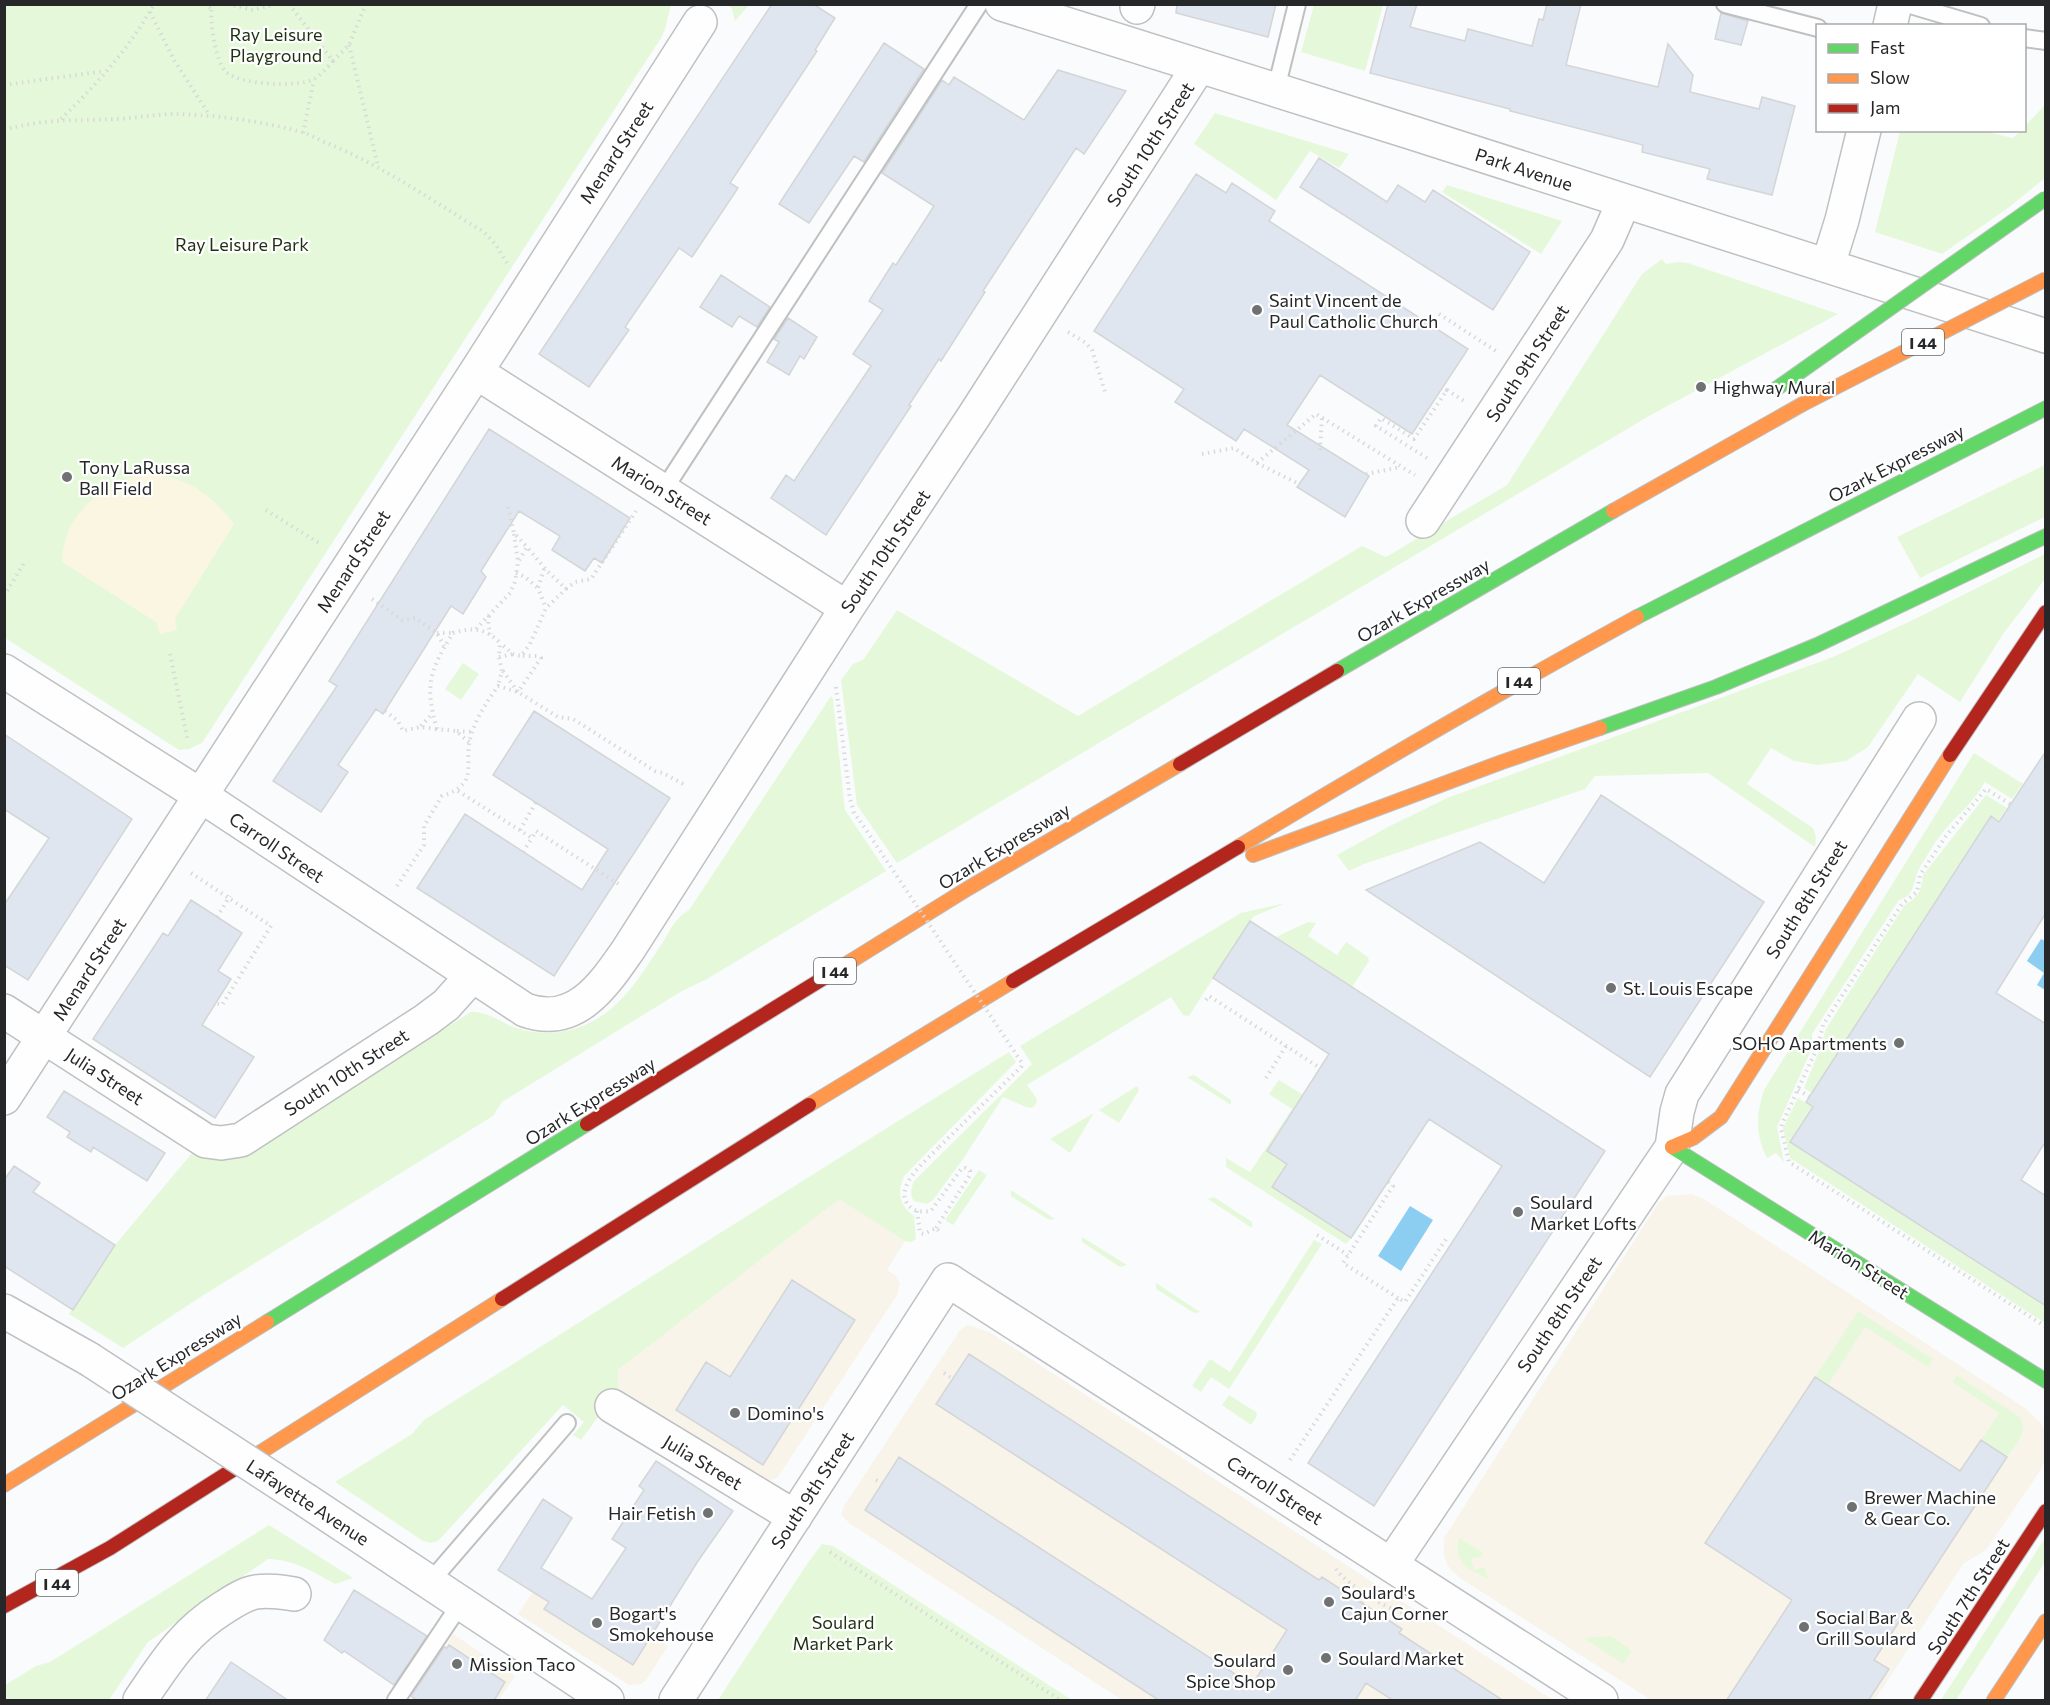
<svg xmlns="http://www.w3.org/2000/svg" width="2050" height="1705" font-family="Commissioner,sans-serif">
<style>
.commercial{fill:#f9f4ea}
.green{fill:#e5f9da}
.sand{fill:#faf6e2}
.water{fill:#8ccef2}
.building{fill:#dfe6ef;stroke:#d4d5d7;stroke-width:1.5}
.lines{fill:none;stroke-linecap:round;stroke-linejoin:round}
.lane-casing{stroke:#bec0c1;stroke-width:20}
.street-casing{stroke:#bec0c1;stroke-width:36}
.fast-casing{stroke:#bec0c1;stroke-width:16}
.slow-casing{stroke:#bec0c1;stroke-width:16}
.jam-casing{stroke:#bec0c1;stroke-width:16}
.path{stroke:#d9d9d9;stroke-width:4;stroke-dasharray:1.5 4.5;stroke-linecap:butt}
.lane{stroke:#fefeff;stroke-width:16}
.street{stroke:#fefeff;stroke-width:33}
.fast{stroke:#63d668;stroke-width:14}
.slow{stroke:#ff974d;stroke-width:14}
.jam{stroke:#b3261e;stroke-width:14}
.street-bridge-casing{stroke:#bec0c1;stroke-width:36;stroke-linecap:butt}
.fast-bridge-casing{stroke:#bec0c1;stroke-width:16;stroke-linecap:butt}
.slow-bridge-casing{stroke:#bec0c1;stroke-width:16;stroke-linecap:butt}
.path-bridge{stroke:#d9d9d9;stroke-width:4;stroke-dasharray:1.5 4.5;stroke-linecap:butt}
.street-bridge{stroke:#fefeff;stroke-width:33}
.fast-bridge{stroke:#63d668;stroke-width:14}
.slow-bridge{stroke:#ff974d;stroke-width:14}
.poi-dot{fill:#707173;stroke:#fff;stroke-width:2}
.labels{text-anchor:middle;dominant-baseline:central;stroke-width:4.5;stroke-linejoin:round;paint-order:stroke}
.shield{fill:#fff;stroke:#676869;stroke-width:1.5}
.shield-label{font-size:16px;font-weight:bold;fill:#262729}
.park-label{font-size:18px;fill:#1f3111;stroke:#fff}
.street-label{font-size:18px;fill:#262729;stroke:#fff}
.poi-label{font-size:18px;fill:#262729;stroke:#fff;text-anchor:start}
</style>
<rect width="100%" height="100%" fill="#f9fbfd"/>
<path class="commercial" d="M1692 1194 1704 1199 2025 1408 2041 1423 2045 1431V1460L2040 1471 1986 1550 1963 1564 1875 1700H1651L1460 1578 1448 1566 1444 1556V1538L1659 1202 1667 1196Z
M839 1198 905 1241 887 1270 896 1276 900 1284 897 1295 778 1477 771 1480 765 1479 619 1389 618 1370Z
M968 1325 991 1333 1553 1700H1122L849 1523 841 1514 844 1506 960 1330Z
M547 1570 668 1646 646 1680 641 1684 629 1685 518 1614Z
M453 1634 515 1676 499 1700H412Z"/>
<path class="green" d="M4 5H671L665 29 661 38 202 743 189 749 179 750 5 638Z
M729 5H749L735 21 732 9Z
M1314 5H1383L1365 71 1301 52Z
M2045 105V178L2008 208 1942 254 1875 232 1900 131H1983L2013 138 2020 131 2024 130 2025 126Z
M1215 113 1349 154 1339 168 1310 151 1276 200 1194 144Z
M1447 185 1562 221 1541 254 1442 192Z
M1662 259 1666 264 1677 262 1688 263 1838 314 1649 416 897 863 857 805 841 680 853 664 863 660 897 610 1078 716 1362 546 1386 557 1507 485 1642 274Z
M2045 465V517L1920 578 1897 537Z
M2045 554V579L2003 634 1960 702 1918 674 1868 747 1846 761 1818 765 1794 761 1771 748 1747 784 1813 828 1816 837 1815 847 1708 773 1595 776 1585 789 1364 864 1349 871 1337 855 1390 826 1447 798 1833 657 1915 619Z
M463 663 479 674 461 700 445 689Z
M831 696 833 699 845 810 886 871 707 979 682 991 502 1102 493 1116 202 1296 123 1348 69 1314 115 1245 193 1152 206 1156 252 1151 471 1012C487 1011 499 1021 513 1027 528 1032 544 1034 559 1032 612 1025 636 983 663 942 671 929 675 918 689 910Z
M1974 753 2023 784 2012 799 1985 782C1974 802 1957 815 1943 832 1934 843 1927 856 1920 867 1912 880 1917 895 1899 900L1812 1034V1048L1777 1127 1784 1162 1776 1153 1767 1158C1755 1134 1756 1114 1764 1090Z
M1986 795 2007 808 1998 821 1991 817 1812 1093 1804 1088 1819 1051 1826 1029 1904 906C1918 897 1922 891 1923 875Z
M1286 903 1254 916 1250 921 1189 1016 1183 1015 1171 997 1027 1085 1037 1099 1036 1104 1032 1108 1026 1107 1003 1097 963 1159 933 1200 927 1204 914 1201C909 1194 911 1189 914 1181L1032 1064 1020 1046 1241 913Z
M1308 922 1316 923 1308 936 1337 955 1346 942 1368 957 1369 961 1352 987 1276 937Z
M1009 1052 1016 1062 904 1176C897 1193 899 1205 914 1216L916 1239 911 1242 905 1241 839 1199 618 1370 619 1389 581 1440 573 1435 584 1422 563 1405 438 1541 431 1543 423 1541 335 1482 412 1434 424 1420C619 1298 813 1173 1009 1052Z
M1194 1075 1231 1100V1105L1187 1077Z
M1279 1080 1303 1095 1267 1151 1287 1164 1272 1187 1351 1238 1346 1244 1226 1167V1158L1250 1172 1292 1109 1269 1094Z
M1137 1086 1139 1090 1119 1123 1099 1110Z
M1798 1098 1813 1107 1790 1142 2045 1306V1323L1790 1158 1783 1128Z
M1094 1113 1070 1153 1050 1139Z
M979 1170 987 1175 953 1225 945 1220Z
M1011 1190 1055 1219 1049 1220 1011 1196Z
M1214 1197 1252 1222V1228L1208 1199Z
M1082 1237 1127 1265 1120 1267 1082 1242Z
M1314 1240 1322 1244 1229 1389 1211 1377 1201 1392 1192 1386 1210 1359 1230 1372Z
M1156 1283 1200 1312 1194 1313 1156 1289Z
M1858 1311 1933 1359 1928 1367 1865 1327 1828 1385 1815 1377Z
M1957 1375 2021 1418C2027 1436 2017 1443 2007 1457L1981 1440 1999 1413 1952 1382Z
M1229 1395 1256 1412 1257 1416 1251 1425 1222 1405Z
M269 1525 353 1578 335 1584C312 1571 295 1560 268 1559L148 1642 109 1700H5V1685L36 1666 50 1662Z
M1459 1538 1482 1552 1483 1556 1471 1559 1474 1570 1485 1567 1488 1579C1468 1568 1453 1565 1459 1538Z
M2045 1538V1562L1956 1700H1941Z
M822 1544 833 1546 1072 1700H718L807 1564Z
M1611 1636 1632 1651 1623 1664 1583 1638Z"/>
<path class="sand" d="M143 474C186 476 209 492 234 524L175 619 177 630 160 634 156 622 62 562C63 514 100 486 143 474Z"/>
<path class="water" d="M2041 939 2045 941V990L2037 985 2044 973 2027 961Z
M1410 1206 1433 1220 1401 1271 1378 1256Z"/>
<path class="building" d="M772 4H813L835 18 815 50 817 51 730 183 738 188 692 257 679 248 625 327 629 330 589 387 539 354Z
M1177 4H1276L1268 37 1176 13Z
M1388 4H1417L1410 27 1465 41 1468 29 1532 46 1539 19 1543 20 1547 4H1581L1566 65 1658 87 1668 44 1693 75 1690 92 1759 109 1762 97 1795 106 1772 195 1707 179 1710 169 1642 152 1643 145 1510 111V109L1370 73Z
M1721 13 1748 21 1741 45 1715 39Z
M884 43 924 69 864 162 854 156 809 223 779 204Z
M1058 70 1126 91 1084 154 1076 148 983 291 985 292 941 361 939 359 909 405 911 406 826 535 771 498 786 475 794 481 871 366 853 354 883 310 869 301 893 263 896 265 934 206 882 173 942 80 949 85 954 77 1024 120Z
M1319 158 1387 202 1398 185 1425 202 1433 190 1530 252 1493 310 1300 187Z
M1196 174 1226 193 1232 183 1275 211 1269 221 1468 349 1412 434 1320 375 1287 425 1369 476 1345 517 1297 487 1309 470 1244 429 1236 441 1175 402 1184 389 1094 331Z
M721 275 770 307 757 327 739 316 732 327 700 307Z
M788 318 817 337 804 359 800 356 789 375 767 362 779 342 774 339Z
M489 429 630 518 602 563 594 558 585 571 552 550 560 536 519 511 481 571 486 577 463 614 451 606 383 714 376 709 338 765 348 772 321 812 273 781 337 686 329 681Z
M534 711 670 798 554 976 417 888 465 814 582 890 608 849 493 775Z
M4 734 132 819 28 980 4 965V905L49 838 4 809Z
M2046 751V913L1996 993 2046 1024V1141L2021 1180 2046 1196V1306L1790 1142 1813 1107 1806 1102 1991 816 1999 822Z
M1601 795 1764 902 1650 1077 1366 890 1480 842 1544 883Z
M191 900 242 933 218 971 231 979 202 1025 254 1057 215 1118 93 1039 163 933 168 936Z
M1250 921 1605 1151 1374 1506 1308 1463 1502 1166 1429 1119 1351 1238 1272 1187 1287 1164 1267 1151 1329 1054 1213 978Z
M64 1091 165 1153 147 1181 93 1147 91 1152 67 1137 70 1132 47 1117Z
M14 1166 40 1183 33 1192 115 1245 73 1310 4 1266V1180Z
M792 1280 855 1320 763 1465 676 1410 706 1362 730 1377Z
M969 1354 1319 1580 1322 1577 1402 1629 1399 1633 1504 1701H1394L1366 1683 1355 1701H1160L865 1510 899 1457 1252 1685 1287 1630 936 1404Z
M1815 1377 1960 1471 1981 1440 2007 1457 1874 1660 1889 1669 1868 1701H1726L1792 1600 1705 1543Z
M656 1461 733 1511 698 1561 633 1665 544 1609 549 1602 498 1570 543 1499 572 1518 541 1568 592 1599 626 1548 612 1539 644 1490 639 1486Z
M354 1590 427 1636 394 1685 344 1651 342 1653 324 1640Z
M449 1645 505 1682 494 1701H418L411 1696 444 1647 447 1648Z
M231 1662 289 1701H205Z"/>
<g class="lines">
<g class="lane-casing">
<path id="lane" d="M1725 4 1818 28
M1907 4 1981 26
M2024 38 2046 41
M1276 89 1297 4
M663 491 979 4
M430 1582 567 1423
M396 1700 461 1603"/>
</g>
<g class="street-casing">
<path id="street" d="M1002 4 1413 133 2046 336
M1137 7 1138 4
M1890 26 1895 4
M1828 265 1842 220 1864 130
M476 372 847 608
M1423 521 1607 240 1624 201
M4 671 200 795 525 1010C575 1028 603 986 628 950L847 608 974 416 1199 66
M4 1011 206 1141 221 1143 241 1140 426 1020 446 1005 472 976
M4 1098 476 372 700 22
M4 1311 89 1359
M612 1406 795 1517
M307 1501 607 1700
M1391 1565 1672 1147 1677 1112 1682 1094 1919 719
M140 1700C166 1662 183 1633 223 1608 234 1601 244 1594 256 1592 269 1590 281 1592 294 1594
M676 1700 948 1280 1601 1700"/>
</g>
<g class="fast-casing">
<path id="fast" d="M1637 617 2046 408
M1337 671 1613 511
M1600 728 1716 687 1817 645 2046 536
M1672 1147 2046 1381
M267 1322 587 1124"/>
</g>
<g class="slow-casing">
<path id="slow" d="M1613 511 1801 405
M1238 847C1369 768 1502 691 1637 617
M1253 855 1502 762 1600 728
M827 976 967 889 1180 764
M809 1105 1013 981
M1672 1147 1693 1138 1721 1117 1950 755
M242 1464 502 1299
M4 1485 267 1322
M1994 1700 2046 1621"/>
</g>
<g class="jam-casing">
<path id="jam" d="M1950 755 2046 612
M1180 764 1337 671
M1013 981 1238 847
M587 1124 827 976
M502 1299 809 1105
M4 1606 110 1548 242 1464
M1921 1700 2046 1511"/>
</g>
<path class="path" d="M204 4 211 8
M212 4C209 19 215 61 226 72 240 85 295 87 312 80 320 76 327 68 333 61
M228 4 253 10 275 4
M289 4 333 61 349 45 366 4
M150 12 174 60 210 116
M349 45 378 166
M4 85 105 71
M61 119C96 85 130 48 154 4
M4 130C45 118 76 121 117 119 137 118 156 114 176 114 217 115 261 121 301 132 309 134 315 138 322 141 380 164 431 200 484 232L496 245 507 263
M303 133 314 80
M1439 314 1496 351
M1068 332 1086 343 1092 350 1106 395
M1447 390 1464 401
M1320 450 1322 417
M1202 454 1234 448 1257 463 1316 414 1415 475
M1427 458 1376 426 1381 418 1414 439 1447 390 1442 387
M1257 463 1299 484
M1366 474 1401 467
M508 507 514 533 527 547
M266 510 322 545
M514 534 518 562
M544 569 538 588 546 608
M516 573 525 577 538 588
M566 589 575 582 591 579 636 511
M4 596 24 563
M372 599 402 620 415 618 437 633 444 646
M489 616 488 625 491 634
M476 629 510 593 515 582 518 562 527 547 547 571 566 589 546 608 530 644 521 656 513 654 500 643
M437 633H453
M170 654 188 742
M499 657 513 654
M503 671 518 692 541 658 537 656H522
M836 687 850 799 854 813 860 821
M385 711 398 721 403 731 420 727 437 729
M421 726 432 714
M457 731 472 732
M469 742 456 731 437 729C424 685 430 670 453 633 472 627 486 628 500 643L499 657 502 671 498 686
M458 791 532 838 536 831 620 885
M2010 804 1986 789 1946 836 1920 875 1917 892 1902 904 1823 1025 1818 1046 1782 1124 1781 1129 1789 1162 2046 1327
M520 830 536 802
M523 852 532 838
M191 873 271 926 222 1005 216 1003
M397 886 424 845V826L442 796C482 783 462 764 471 736 476 718 487 702 498 686L518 692 558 717 573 719 655 771 663 773 685 785
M217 917 230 896
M1206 1000 1209 996 1320 1068
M1266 1078 1286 1046
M1798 1090 1810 1097
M1388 1182 1393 1186 1343 1263 1398 1298
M917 1211 920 1233 924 1234 936 1228 939 1231
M936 1228 970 1175V1171L965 1168H962L931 1211C923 1212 915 1212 909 1206 892 1187 927 1160 939 1147
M1317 1235 1348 1255
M944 1373 953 1379
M1290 1460 1398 1298 1405 1302 1446 1239
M876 1480 882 1483
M830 1552 1060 1700
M1336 1569C1345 1583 1386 1609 1402 1612
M1362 1603 1368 1594"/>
<use href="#lane" class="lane"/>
<use href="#street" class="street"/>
<use href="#fast" class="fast"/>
<use href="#slow" class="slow"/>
<use href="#jam" class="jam"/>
<g class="street-bridge-casing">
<path id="street-bridge" d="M89 1359 307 1501"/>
</g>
<g class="fast-bridge-casing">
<path id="fast-bridge" d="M1776 389 2046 198"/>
</g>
<g class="slow-bridge-casing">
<path id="slow-bridge" d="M1801 405 2046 279"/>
</g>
<path class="path-bridge" d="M860 821 1022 1063 1021 1067 939 1147"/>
<use href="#street-bridge" class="street-bridge"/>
<use href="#fast-bridge" class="fast-bridge"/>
<use href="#slow-bridge" class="slow-bridge"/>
</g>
<g class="poi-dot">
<circle cx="1257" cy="310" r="6"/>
<circle cx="1701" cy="387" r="6"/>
<circle cx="67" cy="477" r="6"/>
<circle cx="1611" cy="988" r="6"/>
<circle cx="1899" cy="1043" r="6"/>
<circle cx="1518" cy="1212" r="6"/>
<circle cx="735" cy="1413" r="6"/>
<circle cx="1852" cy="1507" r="6"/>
<circle cx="708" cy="1513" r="6"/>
<circle cx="1329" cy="1602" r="6"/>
<circle cx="597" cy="1623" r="6"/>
<circle cx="1804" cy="1627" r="6"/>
<circle cx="1326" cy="1658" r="6"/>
<circle cx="457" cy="1664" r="6"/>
<circle cx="1288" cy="1670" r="6"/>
</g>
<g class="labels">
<g class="shield">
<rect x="1902" y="329" width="42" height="26" rx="4.5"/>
<rect x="1498" y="668" width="42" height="26" rx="4.5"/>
<rect x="814" y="958" width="42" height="26" rx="4.5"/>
<rect x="36" y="1570" width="42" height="26" rx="4.5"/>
</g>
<g class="shield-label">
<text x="1923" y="342">I 44</text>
<text x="1519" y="681">I 44</text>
<text x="835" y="971">I 44</text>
<text x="57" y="1583">I 44</text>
</g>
<g class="park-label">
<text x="276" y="34">Ray Leisure<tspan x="276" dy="21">Playground</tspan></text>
<text x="242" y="244">Ray Leisure Park</text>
<text x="843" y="1622">Soulard<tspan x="843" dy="21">Market Park</tspan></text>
</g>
<g class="street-label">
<text transform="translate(1150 144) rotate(-57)">South 10th Street</text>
<text transform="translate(616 152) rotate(-57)">Menard Street</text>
<text transform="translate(1524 169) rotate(18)">Park Avenue</text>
<text transform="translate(1527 363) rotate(-57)">South 9th Street</text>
<text transform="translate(1896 463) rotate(-27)">Ozark Expressway</text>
<text transform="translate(662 490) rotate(32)">Marion Street</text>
<text transform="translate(885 551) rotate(-56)">South 10th Street</text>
<text transform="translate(353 561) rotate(-57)">Menard Street</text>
<text transform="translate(1423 600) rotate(-30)">Ozark Expressway</text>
<text transform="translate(1004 846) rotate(-31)">Ozark Expressway</text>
<text transform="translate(277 847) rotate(34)">Carroll Street</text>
<text transform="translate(1806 899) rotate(-58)">South 8th Street</text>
<text transform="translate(89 969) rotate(-57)">Menard Street</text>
<text transform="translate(346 1072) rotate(-33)">South 10th Street</text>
<text transform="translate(105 1076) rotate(33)">Julia Street</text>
<text transform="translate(590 1101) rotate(-32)">Ozark Expressway</text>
<text transform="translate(1859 1264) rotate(32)">Marion Street</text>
<text transform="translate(1559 1314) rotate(-56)">South 8th Street</text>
<text transform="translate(176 1356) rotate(-32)">Ozark Expressway</text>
<text transform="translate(703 1462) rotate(31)">Julia Street</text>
<text transform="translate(812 1490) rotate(-57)">South 9th Street</text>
<text transform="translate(1275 1490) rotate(33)">Carroll Street</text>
<text transform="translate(308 1502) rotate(33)">Lafayette Avenue</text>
<text transform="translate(1968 1596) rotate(-57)">South 7th Street</text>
</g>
<g class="poi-label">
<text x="1269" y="300">Saint Vincent de<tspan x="1269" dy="21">Paul Catholic Church</tspan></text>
<text x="1713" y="387">Highway Mural</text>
<text x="79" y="467">Tony LaRussa<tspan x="79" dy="21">Ball Field</tspan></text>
<text x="1623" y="988">St. Louis Escape</text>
<text x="1887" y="1043" text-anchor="end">SOHO Apartments</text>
<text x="1530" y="1202">Soulard<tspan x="1530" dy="21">Market Lofts</tspan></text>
<text x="747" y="1413">Domino's</text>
<text x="1864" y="1497">Brewer Machine<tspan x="1864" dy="21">&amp; Gear Co.</tspan></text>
<text x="696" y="1513" text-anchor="end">Hair Fetish</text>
<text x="1341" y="1592">Soulard's<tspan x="1341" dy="21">Cajun Corner</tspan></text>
<text x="609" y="1613">Bogart's<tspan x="609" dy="21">Smokehouse</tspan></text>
<text x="1816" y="1617">Social Bar &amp;<tspan x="1816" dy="21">Grill Soulard</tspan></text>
<text x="1338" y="1658">Soulard Market</text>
<text x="1276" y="1660" text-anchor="end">Soulard<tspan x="1276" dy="21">Spice Shop</tspan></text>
<text x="469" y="1664">Mission Taco</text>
</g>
</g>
<rect width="2050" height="1705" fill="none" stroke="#262729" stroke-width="12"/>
<rect x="1816" y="24" width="210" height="108" fill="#ffffff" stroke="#a8a9a9" stroke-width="1.5"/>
<rect x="1828" y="44" width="30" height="9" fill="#63d668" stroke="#a8a9a9" stroke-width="1.5"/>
<text x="1870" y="54" font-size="18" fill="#262729">Fast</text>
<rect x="1828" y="74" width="30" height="9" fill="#ff974d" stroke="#a8a9a9" stroke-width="1.5"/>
<text x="1870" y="84" font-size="18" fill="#262729">Slow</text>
<rect x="1828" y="104" width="30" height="9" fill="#b3261e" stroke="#a8a9a9" stroke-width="1.5"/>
<text x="1870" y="114" font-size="18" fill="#262729">Jam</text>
</svg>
